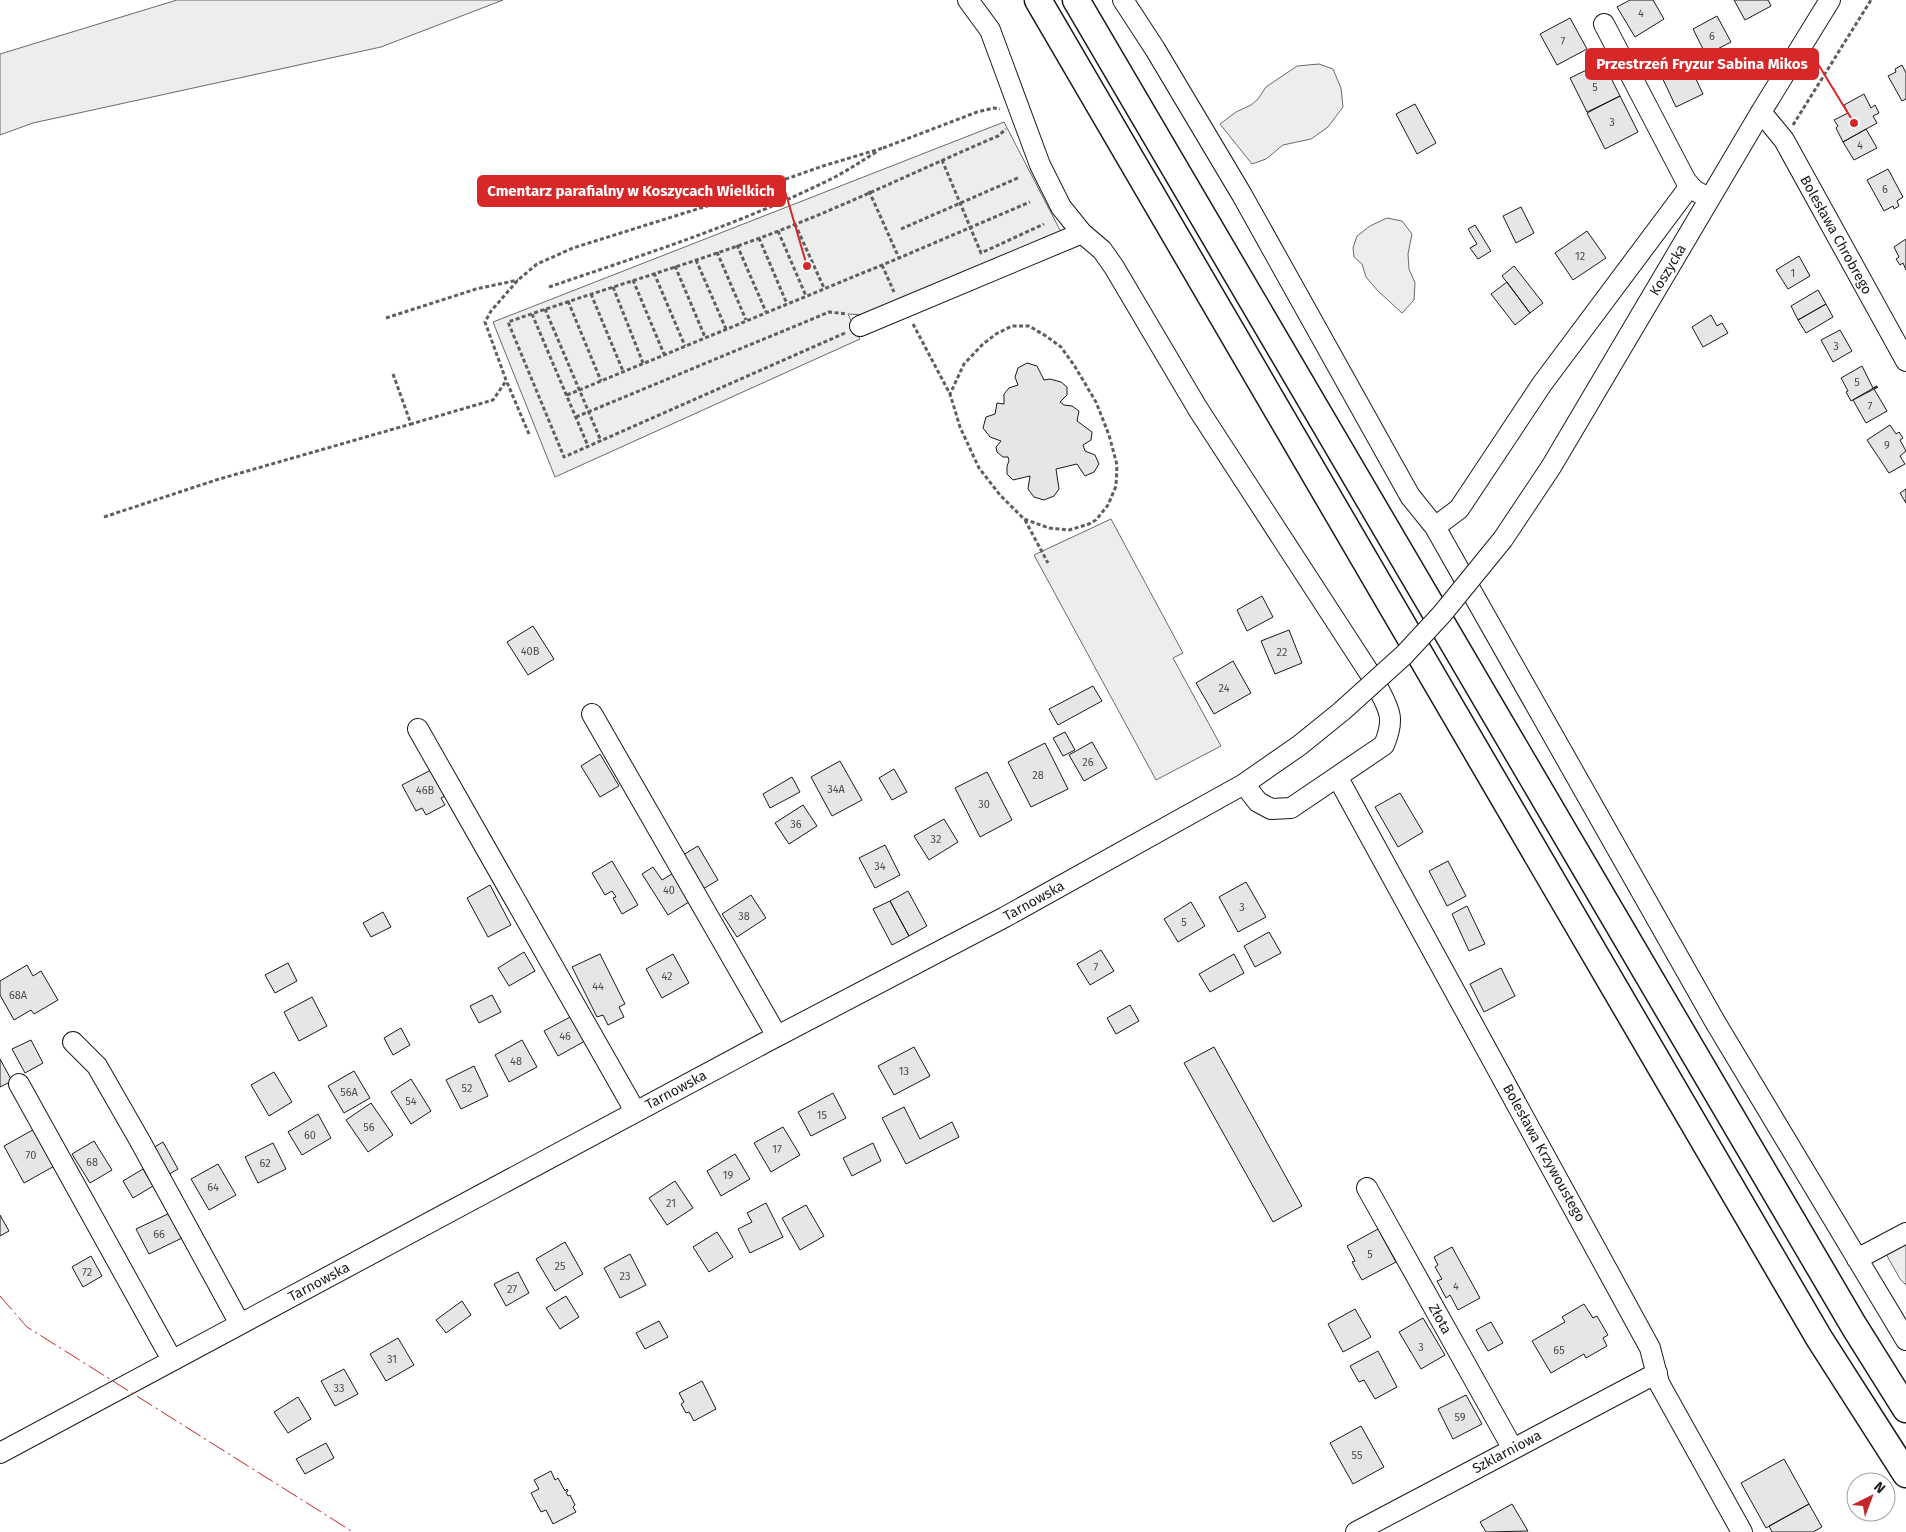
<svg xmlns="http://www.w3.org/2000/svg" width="1906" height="1532" font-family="'Fira Sans',sans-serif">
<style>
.built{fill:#ededed;stroke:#6a6a6a}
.building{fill:#e6e6e6;stroke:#1a1a1a}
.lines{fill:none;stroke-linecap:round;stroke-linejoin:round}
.minor-casing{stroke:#1a1a1a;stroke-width:22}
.major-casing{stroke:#1a1a1a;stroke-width:29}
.path{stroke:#5f5f5f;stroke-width:3;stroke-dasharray:4 2.5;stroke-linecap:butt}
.minor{stroke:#fff;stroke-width:20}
.major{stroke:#fff;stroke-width:26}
.minor-bridge-casing{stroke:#1a1a1a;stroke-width:22;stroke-linecap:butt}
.minor-bridge{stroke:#fff;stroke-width:20}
.power{stroke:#c62828;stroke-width:1;stroke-dasharray:18 4 2.5 4;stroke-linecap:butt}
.labels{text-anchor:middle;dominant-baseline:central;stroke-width:4;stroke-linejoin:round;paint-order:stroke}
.number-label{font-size:11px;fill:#4d4d4d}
.street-label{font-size:14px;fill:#1a1a1a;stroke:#fff}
.leader{fill:none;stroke:#d62828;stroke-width:2}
.callout-dot{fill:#d62828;stroke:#fff;stroke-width:2}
.callout{fill:#d62828;stroke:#d62828;stroke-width:2}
.callout-label{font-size:15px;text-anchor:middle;font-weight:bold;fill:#fff}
</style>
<rect width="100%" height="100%" fill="#fff"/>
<path class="built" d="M177 0H503L381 47 33 123 0 135V54Z
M1319 64 1333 69 1341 88 1343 107 1328 127 1311 139 1283 145 1266 159 1252 164 1220 124 1236 112 1251 105 1258 99 1266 87 1297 66Z
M1004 122 1061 232 865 315 848 314 860 339 555 477 493 322Z
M1387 218 1402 221 1412 234 1408 254 1409 269 1415 283 1414 300 1402 313 1378 291 1366 277 1362 264 1354 257 1353 248 1357 236 1370 226Z
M1111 519 1183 653 1173 658 1221 746 1156 780 1034 555Z
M1906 1233V1285L1900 1279 1881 1245Z"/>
<path class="building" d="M1630 0H1653L1664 19 1635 37 1617 7Z
M1734 0H1768L1771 6 1745 20Z
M1717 16 1731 42 1706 55 1693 29Z
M1570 18 1587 49 1557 65 1540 34Z
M1687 60 1703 94 1676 107 1660 73Z
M1603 62 1620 96 1587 112 1570 78Z
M1902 65 1906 73V99L1902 101 1888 76 1896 72 1895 69Z
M1864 94 1871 108 1875 105 1879 113 1873 116 1877 123 1843 142 1836 128 1838 126 1834 120 1848 113 1844 105Z
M1620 96 1638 132 1605 149 1587 113Z
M1415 104 1436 143 1417 154 1396 114Z
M1866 129 1877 148 1854 160 1843 142Z
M1888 169 1903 197 1897 201 1899 206 1894 209 1893 206 1884 211 1867 180Z
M1521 207 1534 233 1516 243 1503 216Z
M1475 225 1491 251 1478 259 1470 248 1477 244 1468 229Z
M1587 231 1606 258 1573 280 1555 253Z
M1906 239V270L1903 263 1900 265 1896 259 1899 257 1894 247Z
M1799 256 1810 276 1788 289 1776 270Z
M1514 266 1543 303 1530 313 1502 276Z
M1507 282 1530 313 1515 325 1491 294Z
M1818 290 1826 304 1798 320 1791 306Z
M1826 304 1833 317 1806 333 1798 320Z
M1711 315 1717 326 1722 323 1728 333 1703 347 1692 327Z
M1840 330 1852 351 1833 362 1821 340Z
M1027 363 1037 366 1044 380 1050 379 1061 382 1067 387V395L1060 402 1064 405 1072 406 1079 411 1077 421 1092 432 1091 440 1083 445 1085 451 1095 455 1099 464 1094 472 1085 476 1077 464 1056 469 1059 489 1054 496 1044 500 1034 497 1028 489 1030 476 1013 480 1007 474V466L1009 461 1008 457H1003L997 452 996 447 1001 441 990 437 983 428 986 417 995 414 997 403 1004 404V394L1009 388 1018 385 1015 377 1018 368Z
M1862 366 1873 388 1877 386 1851 401 1846 392 1848 391 1841 378Z
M1878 387 1874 389 1887 411 1866 423 1853 400Z
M1890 425 1896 434 1899 432 1903 438 1900 440 1906 451 1900 456 1905 464 1889 473 1867 440Z
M1906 489V503L1900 493Z
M1262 596 1273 617 1247 631 1237 610Z
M533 626 554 659 528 675 507 642Z
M1289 630 1302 663 1275 674 1261 641Z
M1233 661 1251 693 1214 714 1196 683Z
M1093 686 1102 701 1058 725 1049 709Z
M1065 732 1075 750 1063 756 1053 738Z
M1092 742 1107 768 1084 781 1069 755Z
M1045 743 1068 789 1031 807 1008 762Z
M600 754 619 786 600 797 581 766Z
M840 761 862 800 832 816 811 777Z
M433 769 447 795 441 798 445 805 426 815 422 808 416 811 402 785Z
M894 769 907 792 892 800 879 778Z
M987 772 1012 820 980 837 955 788Z
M792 777 800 792 770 808 763 794Z
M1400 793 1423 832 1398 847 1375 807Z
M803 805 817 826 789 844 775 823Z
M944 819 958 842 929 860 914 836Z
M885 845 900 875 875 888 859 858Z
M698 846 718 880 703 889 683 855Z
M612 861 638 905 622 914 613 898 616 897 612 891 605 895 592 873Z
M1448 861 1466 896 1447 906 1429 871Z
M653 867 662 880 675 872 692 900 668 915 642 874Z
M1246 882 1266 917 1238 932 1219 897Z
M490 885 511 925 488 937 467 898Z
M908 891 927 926 909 936 890 901Z
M751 895 766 918 737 937 722 914Z
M890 901 909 936 892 945 873 909Z
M1191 902 1205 926 1178 942 1164 919Z
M1467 906 1485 944 1469 951 1452 914Z
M383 912 391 927 371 937 363 923Z
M1269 932 1281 953 1255 967 1244 946Z
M1101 950 1114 971 1090 985 1077 964Z
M524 952 535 971 509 986 498 968Z
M600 954 625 1004 619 1007 624 1017 608 1025 603 1015 597 1017 572 967Z
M673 954 689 983 662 998 646 969Z
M1234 954 1244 973 1210 992 1199 974Z
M288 963 297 981 275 993 265 975Z
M27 965 33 976 41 971 58 1000 34 1014 31 1010 14 1020 0 995V981Z
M1501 968 1515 996 1484 1012 1470 984Z
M492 995 501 1012 479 1023 470 1006Z
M312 997 327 1026 299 1041 284 1012Z
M1130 1005 1139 1021 1116 1034 1107 1018Z
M572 1016 585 1041 558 1056 544 1031Z
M401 1028 410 1045 393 1055 384 1038Z
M31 1040 43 1063 25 1073 12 1049Z
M522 1040 537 1067 509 1082 495 1055Z
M914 1047 930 1076 894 1095 878 1066Z
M1214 1047 1302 1206 1273 1222 1184 1063Z
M0 1059 12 1081 0 1087Z
M474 1066 488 1096 461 1109 446 1080Z
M354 1071 370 1098 344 1113 328 1086Z
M274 1072 292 1102 269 1116 251 1085Z
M411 1079 431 1111 411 1124 391 1092Z
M833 1093 846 1118 811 1136 798 1112Z
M371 1103 393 1135 368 1152 346 1120Z
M904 1107 920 1139 952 1122 959 1137 906 1164 882 1118Z
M318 1114 331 1138 302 1155 288 1132Z
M38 1127 58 1164 24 1183 4 1146Z
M783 1127 800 1155 771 1172 754 1143Z
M94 1141 112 1170 90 1183 72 1154Z
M163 1142 178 1169 166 1176 151 1149Z
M273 1143 286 1169 258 1183 245 1157Z
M873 1143 881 1161 852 1176 843 1158Z
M735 1154 750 1179 721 1196 707 1171Z
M218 1164 236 1195 209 1210 191 1179Z
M143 1169 153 1186 133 1198 123 1181Z
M675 1181 693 1208 667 1225 649 1198Z
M766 1203 783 1237 750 1253 738 1229 752 1222 747 1213Z
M806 1205 824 1236 800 1250 782 1218Z
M170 1213 182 1238 149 1254 136 1229Z
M0 1215 9 1231 0 1236Z
M1378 1229 1396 1262 1362 1280 1352 1262 1355 1261 1347 1246Z
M717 1232 733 1257 709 1272 693 1247Z
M565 1242 583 1274 555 1291 536 1259Z
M1452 1247 1480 1298 1458 1310 1450 1295 1446 1298 1437 1281 1442 1279 1435 1267 1438 1265 1434 1257Z
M630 1254 646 1285 620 1298 604 1268Z
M91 1256 102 1276 83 1287 72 1267Z
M518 1272 529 1293 506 1306 494 1284Z
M566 1296 579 1317 560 1329 546 1308Z
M462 1301 471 1315 446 1333 436 1320Z
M1584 1304 1593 1318 1597 1316 1608 1335 1603 1338 1607 1346 1586 1358 1584 1354 1551 1373 1532 1341 1565 1322 1562 1317Z
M1355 1309 1371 1337 1343 1352 1328 1324Z
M1423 1318 1445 1355 1421 1369 1399 1332Z
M659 1321 668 1337 645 1349 636 1333Z
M1491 1322 1503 1343 1488 1351 1476 1330Z
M398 1338 414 1365 386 1381 370 1354Z
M1378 1351 1397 1387 1375 1399 1364 1380 1359 1382 1350 1366Z
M344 1369 358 1394 335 1406 321 1381Z
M702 1381 716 1409 694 1421 689 1412 686 1413 681 1404 684 1402 679 1393Z
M1466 1395 1482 1424 1453 1439 1438 1409Z
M298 1397 311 1419 288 1433 274 1412Z
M1361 1426 1384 1467 1353 1484 1330 1443Z
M326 1443 334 1458 305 1474 296 1459Z
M1784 1459 1809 1504 1766 1528 1741 1483Z
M551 1471 555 1480 558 1478 565 1491 567 1489 568 1491 566 1492 568 1496 570 1495 575 1505 573 1507 576 1512 553 1524 546 1510 541 1512 531 1493 539 1489 534 1480Z
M1512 1504 1528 1531 1486 1532 1480 1522Z
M1809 1504 1822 1527 1813 1532H1772L1769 1526Z"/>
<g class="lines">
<g class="minor-casing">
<path id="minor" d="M968 0 990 30 1040 165 1061 207 1082 233
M1123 0 1155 49 1242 195 1410 496 1435 527 1459 509 1542 384 1690 186
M1604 24 1686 181 1694 190 1701 194
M1761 112 1784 140 1906 361
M860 326 1082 233 1102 250 1114 267 1198 409 1374 680C1387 707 1397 715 1384 745L1291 808 1271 809 1258 802 1244 784
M1435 527 1714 1020 1906 1340
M1503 539 1551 467 1761 112 1830 0
M592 714 777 1036
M418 729 630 1102 634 1113
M1338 778 1650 1348 1659 1383 1742 1532
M73 1042 97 1066 140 1141 240 1324
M19 1084 172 1360
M1367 1188 1513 1449
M1857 1259 1906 1233
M0 1453 766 1042 1005 917 1244 784 1300 745 1342 711
M1356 1532 1657 1373"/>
</g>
<g class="major-casing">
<path id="major" d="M1038 0 1819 1338 1906 1474
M1076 0 1854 1326 1906 1409"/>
</g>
<path class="path" d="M1793 125 1871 0
M883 148 977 112 994 108 1000 109
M942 160 981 253 1044 224
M869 191 899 258
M795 224 824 288
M901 229 1020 177
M778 231 806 296
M759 238 787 304
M737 245 766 312
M717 252 746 320
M696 260 726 329
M882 265 894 292
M675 266 705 337
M654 273 685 346
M633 280 664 354
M549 287C645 254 744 223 835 177 850 169 863 160 878 151
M613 287 643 363
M591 294 623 371
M568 301 601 381
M545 309 601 441
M532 314 588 446
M386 318 476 289 518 280
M913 324 950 394 960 427 979 468 1000 495 1024 519 1049 528 1069 530 1089 524 1096 520 1108 505 1116 486 1117 465 1109 435 1096 402 1074 365 1061 347 1046 336 1029 326H1012L996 334 983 344 964 364 950 394
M845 333 564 457 508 322C591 293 677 268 760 238 841 208 918 170 998 136L1006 129
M393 374 411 424 493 400 506 381
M567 395 899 258 1030 202
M576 417 829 312 847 314
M529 434 506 380 485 322 491 311 518 280 537 264 573 248 726 200 823 166 883 148
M104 517 216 480 411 424
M1025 520 1048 563"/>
<use href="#minor" class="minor"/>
<use href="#major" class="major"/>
<g class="minor-bridge-casing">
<path id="minor-bridge" d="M1342 711 1404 655 1442 614 1503 539"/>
</g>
<use href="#minor-bridge" class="minor-bridge"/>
<path class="power" d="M0 1296 27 1327 353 1532"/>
</g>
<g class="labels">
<g class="number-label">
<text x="1641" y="13">4</text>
<text x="1712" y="36">6</text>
<text x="1563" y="41">7</text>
<text x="1595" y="87">5</text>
<text x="1612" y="122">3</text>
<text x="1860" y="145">4</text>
<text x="1885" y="189">6</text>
<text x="1580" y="256">12</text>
<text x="1793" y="273">1</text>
<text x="1836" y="346">3</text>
<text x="1857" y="382">5</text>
<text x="1870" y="406">7</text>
<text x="1887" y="445">9</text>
<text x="530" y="651">40B</text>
<text x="1282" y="652">22</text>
<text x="1224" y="688">24</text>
<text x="1088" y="762">26</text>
<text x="1038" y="775">28</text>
<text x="836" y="789">34A</text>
<text x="425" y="790">46B</text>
<text x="984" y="804">30</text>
<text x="796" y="824">36</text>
<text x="936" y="839">32</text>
<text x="880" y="866">34</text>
<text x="669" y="890">40</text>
<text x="1242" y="907">3</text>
<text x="744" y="916">38</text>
<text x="1184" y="922">5</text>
<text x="1096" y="967">7</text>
<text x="667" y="976">42</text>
<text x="598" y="986">44</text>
<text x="18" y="995">68A</text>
<text x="565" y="1036">46</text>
<text x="516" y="1061">48</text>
<text x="904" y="1071">13</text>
<text x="467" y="1088">52</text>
<text x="349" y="1092">56A</text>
<text x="411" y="1101">54</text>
<text x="822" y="1115">15</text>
<text x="369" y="1127">56</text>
<text x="310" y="1135">60</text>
<text x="777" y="1149">17</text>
<text x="31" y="1155">70</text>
<text x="92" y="1162">68</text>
<text x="265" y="1163">62</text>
<text x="728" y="1175">19</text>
<text x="213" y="1187">64</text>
<text x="671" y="1203">21</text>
<text x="159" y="1234">66</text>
<text x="1370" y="1254">5</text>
<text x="560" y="1266">25</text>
<text x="87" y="1272">72</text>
<text x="625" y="1276">23</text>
<text x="1456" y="1286">4</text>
<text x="512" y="1289">27</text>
<text x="1421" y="1347">3</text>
<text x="1559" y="1350">65</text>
<text x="392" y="1359">31</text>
<text x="339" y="1388">33</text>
<text x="1460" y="1417">59</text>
<text x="1357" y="1455">55</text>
</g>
<g class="street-label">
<text transform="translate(1836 235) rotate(61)">Bolesława Chrobrego</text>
<text transform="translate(1668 270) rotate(-59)">Koszycka</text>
<text transform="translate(1034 901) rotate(-29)">Tarnowska</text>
<text transform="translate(676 1090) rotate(-28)">Tarnowska</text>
<text transform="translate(1544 1153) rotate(61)">Bolesława Krzywoustego</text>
<text transform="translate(319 1282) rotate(-28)">Tarnowska</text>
<text transform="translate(1440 1319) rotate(61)">Złota</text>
<text transform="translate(1507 1452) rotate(-28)">Szklarniowa</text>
</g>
</g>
<path class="leader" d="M1854 123L1818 64M807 266L785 191"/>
<g class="callout-dot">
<circle cx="1854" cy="123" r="5"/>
<circle cx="807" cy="266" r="5"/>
</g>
<g class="callout">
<rect x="1586" y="49" width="232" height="30" rx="5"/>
<rect x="478" y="176" width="307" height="30" rx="5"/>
</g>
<g class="callout-label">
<text x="1702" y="69">Przestrzeń Fryzur Sabina Mikos</text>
<text x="631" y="196">Cmentarz parafialny w Koszycach Wielkich</text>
</g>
<g transform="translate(1871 1497) rotate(42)"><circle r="24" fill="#ffffff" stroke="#a3a3a3"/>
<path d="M0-4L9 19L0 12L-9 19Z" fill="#c62828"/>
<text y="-8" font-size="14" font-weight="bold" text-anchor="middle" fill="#1a1a1a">N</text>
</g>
</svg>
